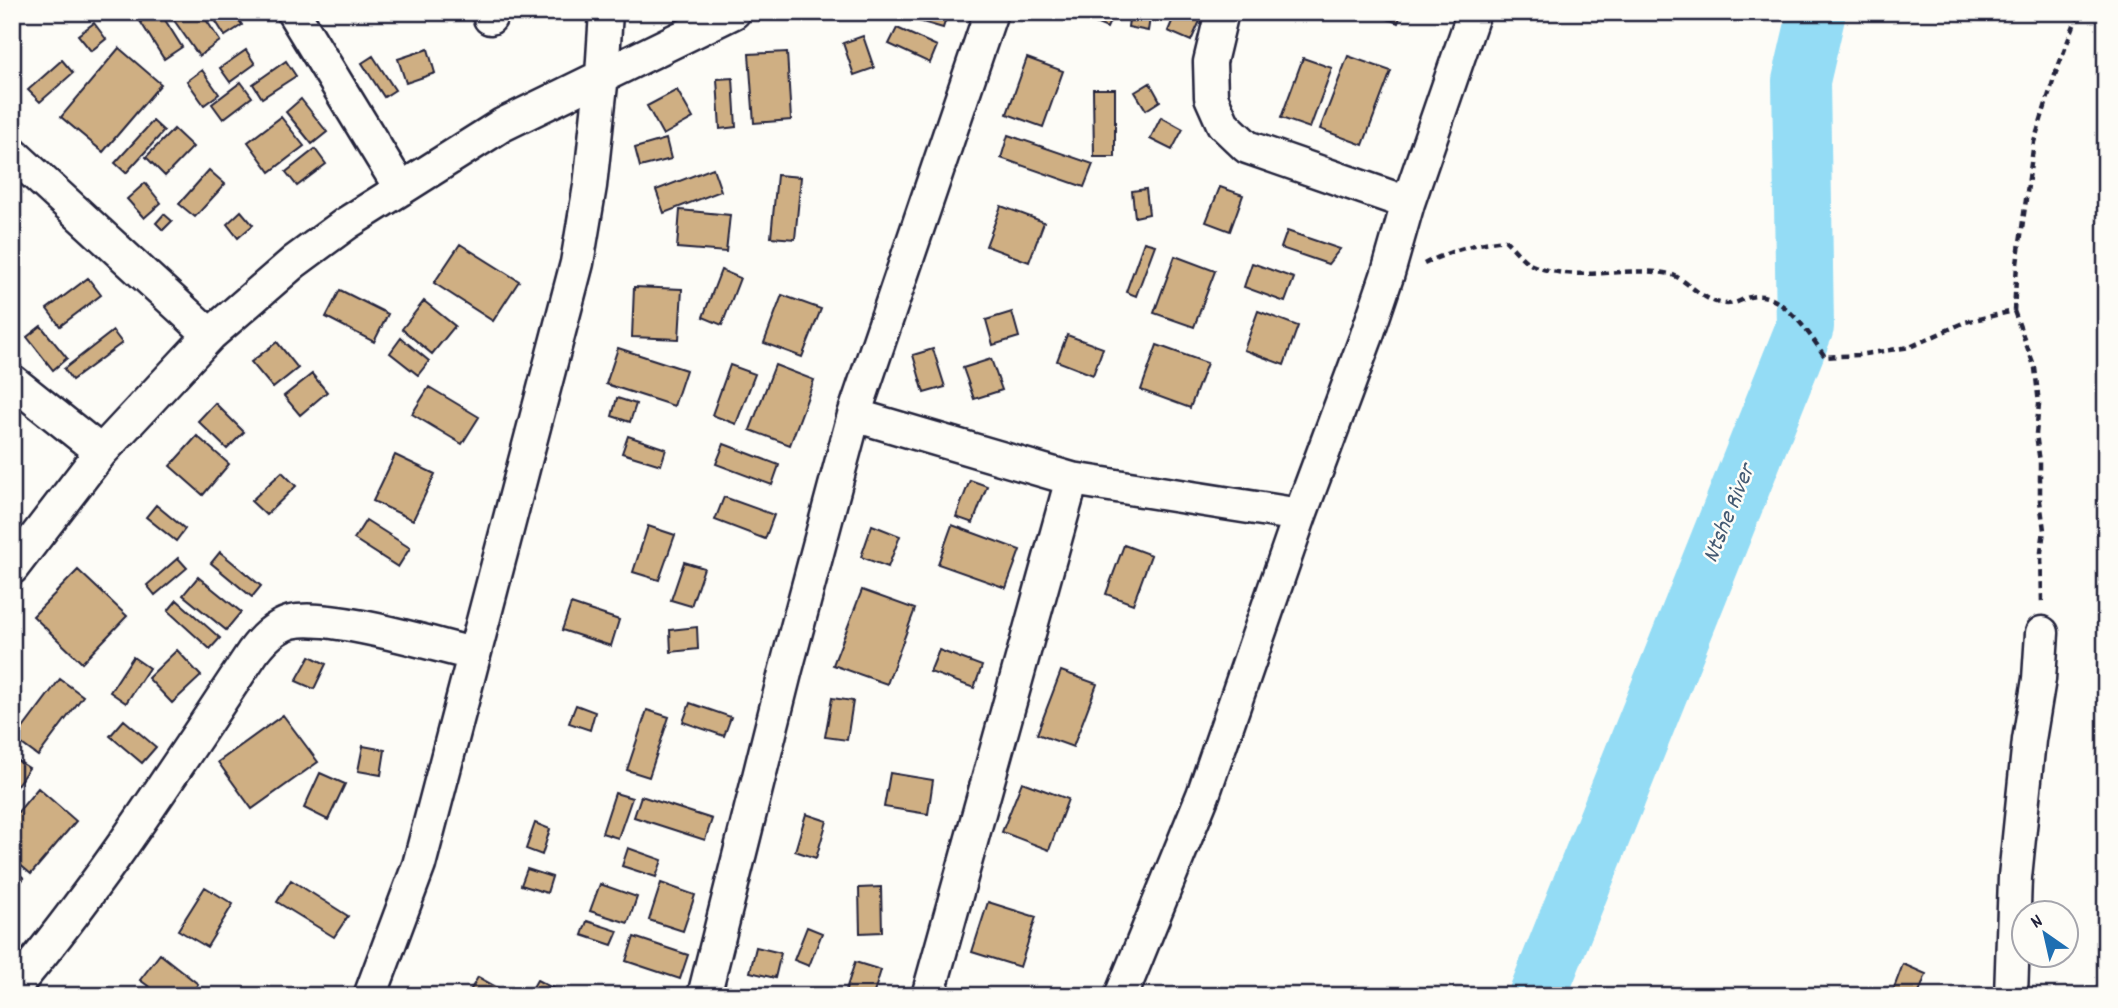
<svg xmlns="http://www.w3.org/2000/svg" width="2118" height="1008" font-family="Dekko,sans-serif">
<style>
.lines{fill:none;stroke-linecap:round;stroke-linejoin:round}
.river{stroke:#94dcf5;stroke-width:58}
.building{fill:#cfaf83;stroke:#22223b;stroke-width:2}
.minor-casing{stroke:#22223b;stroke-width:37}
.path{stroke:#22223b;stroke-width:4.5;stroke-dasharray:7 5;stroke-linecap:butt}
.minor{stroke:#fdfcf7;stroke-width:32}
.labels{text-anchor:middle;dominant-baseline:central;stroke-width:5;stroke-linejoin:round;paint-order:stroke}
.water-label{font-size:24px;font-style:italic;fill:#445a73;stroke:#fdfcf7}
</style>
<rect width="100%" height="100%" fill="#fdfcf7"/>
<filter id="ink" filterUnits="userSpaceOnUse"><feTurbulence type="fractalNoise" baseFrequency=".0143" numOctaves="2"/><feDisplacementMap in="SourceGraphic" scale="14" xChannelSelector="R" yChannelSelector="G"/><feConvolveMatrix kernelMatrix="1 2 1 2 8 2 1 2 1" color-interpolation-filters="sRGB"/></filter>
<g filter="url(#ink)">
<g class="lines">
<path class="river" d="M1537 996 1805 327 1801 81 1817 12"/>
</g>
<path class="building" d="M154 12H160L182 47 164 59 140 21Z
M176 12H201L220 41 199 56 171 16Z
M210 12H234L242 25 225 36Z
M914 12H948L943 28 912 19Z
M1069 12H1114L1107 28Z
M1130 12H1151L1148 31 1128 27Z
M1176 12H1204L1191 41 1168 31Z
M1369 12H1402L1398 23Z
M94 23 106 39 91 51 78 35Z
M897 28 937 46 930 63 889 44Z
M863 36 874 68 854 75 843 43Z
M119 48 161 84 103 152 61 117Z
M428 49 435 73 406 83 398 59Z
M246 50 255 64 230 82 220 68Z
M787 52 791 120 754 123 749 54Z
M373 56 395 90 384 97 362 63Z
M1348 56 1391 71 1363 145 1320 129Z
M1027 58 1063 71 1043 127 1007 114Z
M1303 58 1332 68 1310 128 1281 118Z
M62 60 73 73 40 102 28 90Z
M286 61 296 76 262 98 253 84Z
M202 70 219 94 204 105 187 81Z
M733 78 736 127 720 129 717 79Z
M241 82 252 97 223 119 212 104Z
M1150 83 1160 101 1146 110 1135 92Z
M1093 89H1115V157H1094Z
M677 90 693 118 663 135 647 106Z
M301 99 327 132 312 144 286 112Z
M281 117 304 146 270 172 248 142Z
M1161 117 1183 129 1172 150 1150 139Z
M153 121 164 131 126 173 115 163Z
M174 129 193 147 165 176 146 157Z
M1008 135 1093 164 1084 187 1001 158Z
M666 139 671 159 640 167 635 148Z
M315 149 326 164 297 186 286 172Z
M713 168 721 191 664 213 656 190Z
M209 170 225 184 195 217 179 204Z
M777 175 801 177 795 239 771 237Z
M145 183 161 203 144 218 127 199Z
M1220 187 1243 195 1230 231 1206 222Z
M1146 189 1149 214 1135 217 1132 191Z
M1001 206 1044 222 1029 262 986 246Z
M680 210 730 215 726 252 677 248Z
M241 211 253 225 238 238 227 224Z
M164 214 172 221 163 230 156 223Z
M1287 231 1340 249 1328 264 1281 248Z
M1144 242 1155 245 1136 296 1126 292Z
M460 244 519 281 493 321 434 283Z
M1175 256 1215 271 1194 327 1154 313Z
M1252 263 1294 278 1285 302 1244 287Z
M721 270 740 278 722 325 703 317Z
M88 278 101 295 60 326 47 309Z
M634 287 682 289 679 339 632 337Z
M340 290 388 314 374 342 326 317Z
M782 295 821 309 802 357 764 343Z
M424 301 455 326 432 354 402 329Z
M1258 311 1298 326 1284 365 1244 350Z
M1012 312 1019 337 993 345 986 320Z
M41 326 67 358 53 370 27 337Z
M113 331 122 343 72 380 64 369Z
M1067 335 1103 348 1093 375 1057 361Z
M401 338 429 361 418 375 390 353Z
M277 342 298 368 273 388 251 362Z
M1157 345 1207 363 1190 408 1141 390Z
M618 348 686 370 674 406 606 384Z
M933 349 945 387 924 393 913 355Z
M991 359 1002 390 974 399 963 368Z
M730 365 755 374 736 424 712 415Z
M775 365 814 380 790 445 750 430Z
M312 374 327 392 300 415 284 396Z
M429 387 479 417 462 444 412 414Z
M617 398 636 404 630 422 612 416Z
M215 403 244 432 227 449 198 421Z
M197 436 229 464 203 495 170 466Z
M628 436 666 449 661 465 622 453Z
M724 444 779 465 772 485 716 464Z
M395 455 435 474 413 520 373 501Z
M282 472 296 486 266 515 251 501Z
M970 480 987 486 973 523 956 517Z
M724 497 774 515 765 539 715 520Z
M156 505 185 529 176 541 146 517Z
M366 520 410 548 398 567 354 539Z
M872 525 900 536 888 567 861 557Z
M952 525 1020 550 1006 588 938 564Z
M648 526 675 535 659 580 633 572Z
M1124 545 1151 555 1133 604 1106 594Z
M220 552 261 586 252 597 211 563Z
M178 558 187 568 155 595 147 585Z
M684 562 704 568 691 606 671 600Z
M78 570 127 616 82 663 33 616Z
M198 577 241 612 226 630 183 595Z
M862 590 915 609 887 684 833 665Z
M177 600 220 638 210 649 168 611Z
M571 604 619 620 611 646 562 630Z
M697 627 698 649 671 652 670 630Z
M177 650 201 676 172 703 148 678Z
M939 650 982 666 974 688 930 672Z
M310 656 326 664 314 689 296 681Z
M133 657 149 668 126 703 110 692Z
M1061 671 1097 684 1073 747 1037 734Z
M60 679 83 696 38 756 15 739Z
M832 698 853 701 847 740 825 737Z
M690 703 731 717 724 736 683 722Z
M576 705 595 712 590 730 569 723Z
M647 710 669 717 649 777 627 770Z
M283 715 318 762 252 809 218 762Z
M124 720 156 747 142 763 110 736Z
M363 746 385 750 381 775 358 771Z
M12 757 29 768 12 792Z
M320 773 345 784 328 820 304 808Z
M890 773 933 780 928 814 884 807Z
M1022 782 1068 799 1049 850 1002 832Z
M38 788 76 821 31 874 12 858V819Z
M615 793 632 798 618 838 602 833Z
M641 796 712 819 705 840 634 817Z
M806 814 827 821 816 858 795 851Z
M535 823 550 829 542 855 526 849Z
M628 848 662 860 656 877 622 866Z
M12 868 24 878 12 892Z
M527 869 552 877 547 893 521 885Z
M291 880 348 916 334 937 277 902Z
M661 883 695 895 683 931 649 920Z
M600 884 637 897 628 923 590 911Z
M205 887 233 904 207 947 178 930Z
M881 887 882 932 860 933 859 888Z
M988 902 1036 917 1020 967 972 952Z
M587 921 618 931 612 945 582 935Z
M807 927 822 933 809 966 794 960Z
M634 937 688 955 680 979 626 961Z
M756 947 781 953 775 978 750 972Z
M160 954 198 984 189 996H162L140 980Z
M855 962 881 970 873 996H844Z
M1903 964 1926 974 1918 996H1891Z
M478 977 507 993 506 996H467Z
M537 980 558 991 555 996H528Z
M751 986 784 996H748Z"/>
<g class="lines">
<g class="minor-casing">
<path id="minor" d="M293 12 401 189
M489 12 490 18
M1222 12 1210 62 1211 97 1223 124 1247 147 1408 203
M12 153 210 335
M12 381 101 452
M854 415 1072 479 1300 515
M12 568 101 452 210 335 294 262 347 223 502 125 734 12
M12 990C102 884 176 767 253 652 263 639 274 627 291 622 329 613 431 644 473 654
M370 996 419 865 577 263 590 186 602 75 606 12
M704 996 786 669 854 415 991 12
M928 996 1072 479
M1121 996 1203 795 1300 515 1366 338 1388 273 1408 203 1474 12
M2011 996 2015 877 2029 740 2039 679 2042 633"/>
</g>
<path class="path" d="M1424 264C1450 251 1475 243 1505 240 1513 247 1522 260 1532 265 1576 284 1625 265 1670 274 1685 278 1700 299 1720 303 1737 307 1741 297 1756 296 1783 293 1812 337 1825 357L1858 355 1910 347 1965 322 2014 311 2017 264 2034 142 2055 75 2079 12
M2014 311 2035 368 2039 404 2036 434 2040 462V501L2044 530 2041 552 2042 603"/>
<use href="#minor" class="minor"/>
</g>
</g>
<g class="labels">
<g class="water-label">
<text transform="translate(1730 514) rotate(-68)">Ntshe River</text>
</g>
</g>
<rect width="2118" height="1008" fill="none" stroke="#fdfcf7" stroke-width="42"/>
<rect x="21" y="21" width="2076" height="966" fill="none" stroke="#22223b" stroke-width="2.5" filter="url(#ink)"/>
<g transform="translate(2045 934) rotate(326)"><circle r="33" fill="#fdfcf7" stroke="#a5a5ac" stroke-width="2"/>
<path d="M0-5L12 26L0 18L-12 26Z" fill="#1f6fb2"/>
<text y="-10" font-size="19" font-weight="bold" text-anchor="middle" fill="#22223b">N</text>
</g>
</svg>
